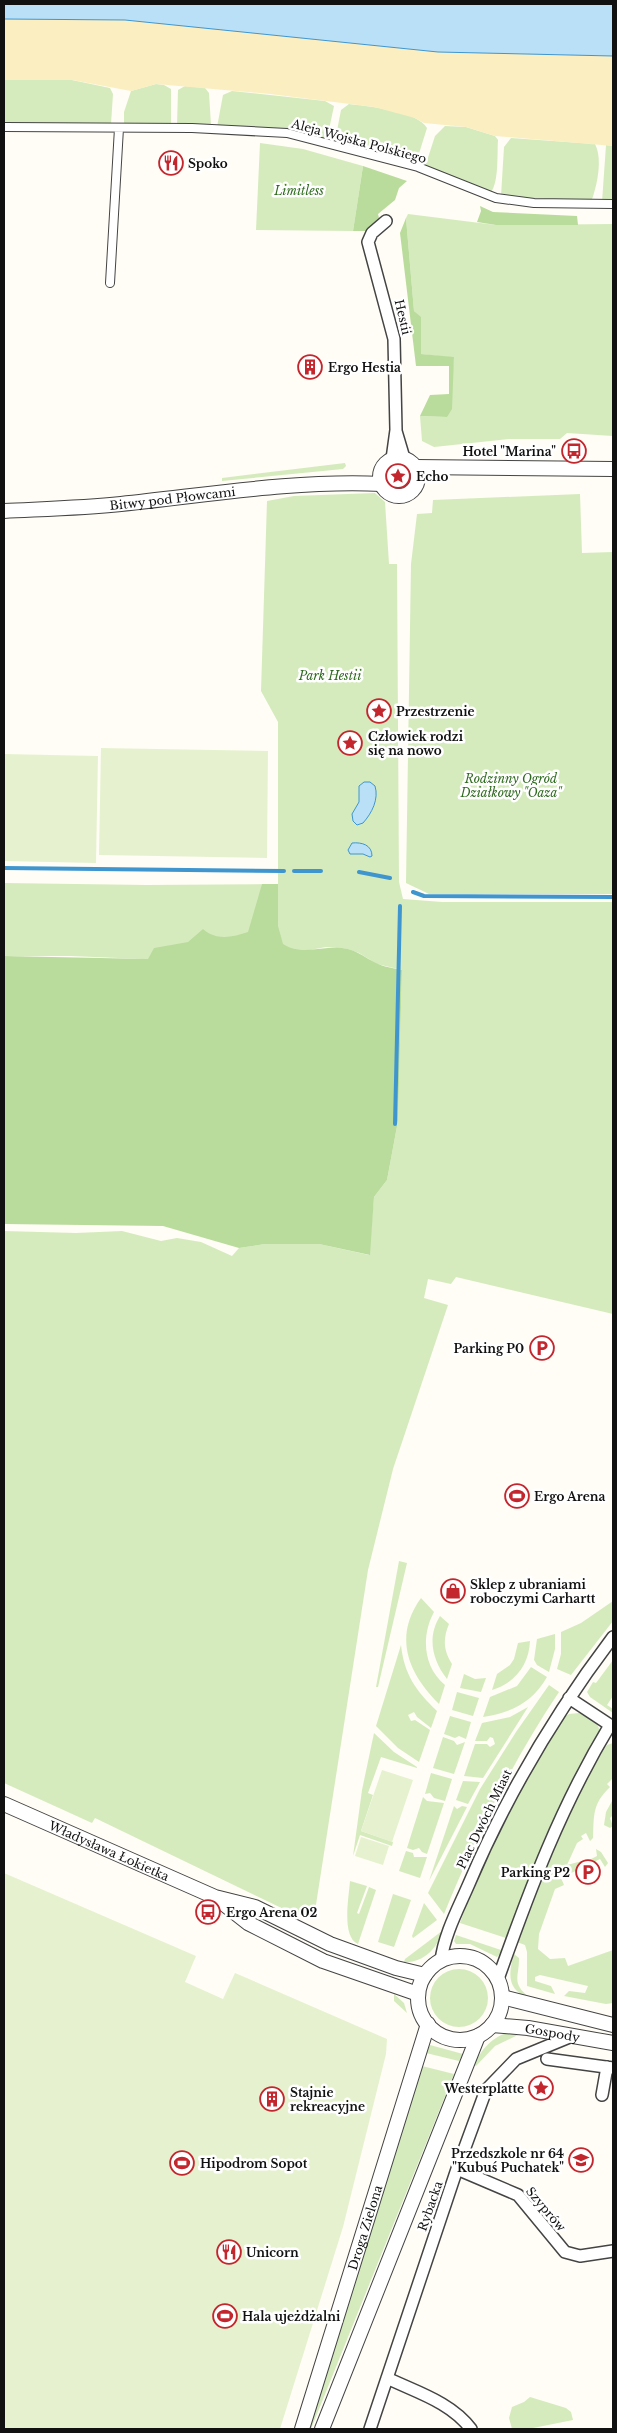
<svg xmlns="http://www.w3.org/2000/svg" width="617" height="2433" font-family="'Libre Baskerville',serif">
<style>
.green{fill:#d5ebbd}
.forest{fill:#b9dc9c}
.sand{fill:#fbeec1}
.pitch{fill:#e6f2cf}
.water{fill:#b9e0f7;stroke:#3f96cf}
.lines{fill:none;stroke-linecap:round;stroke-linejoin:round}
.stream{stroke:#3f96cf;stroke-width:4}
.pedestrian-casing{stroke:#444;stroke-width:10}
.minor-casing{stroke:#444;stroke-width:14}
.tertiary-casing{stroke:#444;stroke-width:16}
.pedestrian{stroke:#fff;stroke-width:8}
.minor{stroke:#fff;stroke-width:11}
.tertiary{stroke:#fff;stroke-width:14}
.labels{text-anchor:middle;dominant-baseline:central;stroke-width:5;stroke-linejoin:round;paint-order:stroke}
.street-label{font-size:12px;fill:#111;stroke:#fff}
.poi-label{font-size:12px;font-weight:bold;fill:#111;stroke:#fff;text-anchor:start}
.park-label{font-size:12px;font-style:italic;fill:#2f6b1f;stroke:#fff}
</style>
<rect width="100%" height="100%" fill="#fffdf5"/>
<path class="green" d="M46 79 72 80 110 88 113 94 111 124H4V80Z
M156 84 164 85 171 89V126L124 125V112L131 91Z
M185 86 205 88 209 93 211 125H177L178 90Z
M232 91 325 101 334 106 327 139 281 129 217 127 223 95Z
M349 104C367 106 418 111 427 128L416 163 335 141 341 110Z
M445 126 466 127 495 136 498 140C497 153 499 182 491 192L425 167 435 136Z
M511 138 595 144C603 159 597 186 591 202L501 196 504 147Z
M260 143 303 149 363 166 353 231 256 230Z
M606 145 613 146V202H602Z
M408 214 496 225 613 224V436L567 433 560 439H509L434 447 422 441 420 416 447 417 454 358 421 354V318L414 311 406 218Z
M345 463 346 466 343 469 222 481V478Z
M391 476a8 8 0 1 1 16 0a8 8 0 1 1-16 0Z
M375 493 385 502 389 564H397L399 882 403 899 442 902H613V1314L456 1277 451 1284 428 1279 424 1298 448 1305 393 1469 368 1570 315 1911 296 1915 95 1818 92 1823 4 1783V1231L76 1233 122 1231 161 1241 177 1238 201 1242 232 1256 239 1248 265 1244H319L369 1255 374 1197 387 1180 398 1121 402 970 377 964 359 953 348 949 326 947 240 963 70 956H4V883L147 885 278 884V722L261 691 267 501 294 496Z
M580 494 582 553 613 552V894H429L406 883 411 564 417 514 432 513 433 500Z
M399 1561 407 1563 378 1687H376Z
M421 1598 434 1612C421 1636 423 1667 445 1685L439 1704C408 1673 393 1637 421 1598Z
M613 1601V1621L571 1675 557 1669 561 1654V1632L581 1623Z
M440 1616 449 1624C443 1638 443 1650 452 1664L447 1679C432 1660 427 1637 440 1616Z
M555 1634V1649L549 1672 537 1665 534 1660 537 1639Z
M530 1641C529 1665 515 1683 492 1690L497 1674 510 1665 514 1659 518 1643Z
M401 1645C404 1674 416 1691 437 1711L431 1728 417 1717 414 1712 408 1715 411 1721 415 1720 430 1730 419 1762 398 1748 376 1726Z
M613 1660V1696L607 1705 613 1709V1713L590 1697 587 1692 593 1682 596 1683Z
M531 1667 547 1677C533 1702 511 1713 483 1717L490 1697 517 1686Z
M464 1674 475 1679 486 1678 481 1692 460 1688Z
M549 1685 559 1692C512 1762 476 1836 444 1914L428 1893 480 1789 516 1732Z
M457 1692 479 1698 473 1716 452 1710Z
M528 1707 483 1778 464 1776 475 1744H487L490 1747 495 1744 493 1738 490 1737 487 1741H475L482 1723 510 1717Z
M579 1713C589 1715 599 1722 600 1733L546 1835 506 1938 460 1923 474 1883 508 1809 561 1719 569 1714Z
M450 1716 471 1722 466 1739 459 1736 455 1738 444 1734Z
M374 1733 394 1752 417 1767V1768L381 1757 368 1793 373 1795 361 1831 393 1842 392 1846 360 1835 353 1856 362 1790Z
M443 1737 454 1741 457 1745 465 1742 454 1774 433 1768Z
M613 1743V1778L607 1784 610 1787C592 1804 594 1816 593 1838L590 1841 586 1833 581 1836 583 1839 577 1843 567 1865 582 1861 583 1863 597 1856 596 1849 601 1852 608 1863 605 1867 600 1859 561 1878 564 1885 555 1889 539 1934 538 1949 550 1959 565 1958 568 1966 613 1950V2003L606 2004 564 1996 569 1991 585 1993 588 1986 540 1975 535 1977V1981L551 1986 555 1994 527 1986V1952L525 1945 517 1942 559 1831 602 1752 607 1745Z
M431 1773 452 1779 445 1801 434 1798 430 1793 425 1794Z
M463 1781 480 1782 468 1804 456 1800Z
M423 1797 427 1801 444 1803 427 1854 422 1852 419 1848 413 1850 407 1848Z
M612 1801 613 1815 610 1818 613 1826 610 1828 604 1825 606 1812Z
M454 1806 457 1809 462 1806 467 1807 429 1881Z
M406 1851 413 1853 414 1857H427L420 1878 399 1871Z
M350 1881 367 1886 357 1913 359 1914 369 1887 376 1890 358 1944C341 1937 349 1896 350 1881Z
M393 1894 411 1900 394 1947 378 1942Z
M424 1903 437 1920 413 1938 412 1936Z
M442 1931H443C437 1948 424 1963 404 1962L405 1959Z
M456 1935 501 1950 499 1955 497 1957 470 1944H456L454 1941Z
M514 1954 519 1958C519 1979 511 1983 530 1998 507 1991 508 1974 514 1954Z
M430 1998a29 29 0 1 1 58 0a29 29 0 1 1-58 0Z
M394 1994 404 2003 407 2013 394 2001Z
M511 2032 520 2034 495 2046 476 2066 474 2065C481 2050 493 2035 511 2032Z
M430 2045 463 2054 459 2061 426 2053Z
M422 2066 454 2074 311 2429H309Z
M530 2397 566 2408 571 2412 573 2420 528 2429H512L509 2418 512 2407 524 2402Z"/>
<path class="forest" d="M363 166 407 181 399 188 395 200 378 214 380 222 366 231H353Z
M480 206 493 212 577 216 578 225H496L477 222 481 211Z
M406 218 414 311 421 317V354L454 357 452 409 447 417 420 416 430 395 449 394V366H416L400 233Z
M262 884H278V926L283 944C303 957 325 944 348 949 359 952 366 958 376 963 383 967 394 968 402 970L398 1121 387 1180 374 1197 370 1255 319 1244H265L239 1248 163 1226 4 1224V956L148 959 154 948 188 942 203 929C216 941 233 937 248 932Z"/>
<path class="sand" d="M4 19 125 20 438 52 613 56V146L495 136 466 127 424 123 415 118 374 107 270 94 156 84 131 91 72 80H4Z"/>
<path class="pitch" d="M101 748 268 751 267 858 99 855Z
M4 754 98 756 96 863 4 861Z
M382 1770 413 1780 392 1842 361 1831Z
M361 1837 389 1846 383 1865 355 1856Z
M4 1873 196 1956 185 1982 223 1999 235 1973 387 2039 386 2054 343 2227 280 2429H4Z"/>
<path class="water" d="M4 4H613V56L438 52 125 20 4 19Z
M364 782H370L375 786C379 799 372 813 363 823L357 825 353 821 352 814 359 802V786Z
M352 843C362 842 372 845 372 856L370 857 363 854H350L348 850Z"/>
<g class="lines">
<path class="stream" d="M4 868 284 871
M294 871H321
M359 872 390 878
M413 892 424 896 613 897
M395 1124 400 906"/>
<g class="pedestrian-casing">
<path id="pedestrian" d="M4 127 192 128 287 133 418 167 496 198 534 203 613 204
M110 283 119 128"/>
</g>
<g class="minor-casing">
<path id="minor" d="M386 221 372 233 368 242 394 339 396 430 392 459
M396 431 404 458
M569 1698 613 1727
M441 1961C444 1935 458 1909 468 1886 506 1796 554 1715 613 1637
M498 1979C530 1889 560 1808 610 1725
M547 2059 613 2068
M602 2095 607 2067
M457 2169 518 2195 565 2252 580 2256 613 2251
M387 2378C416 2392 451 2402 471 2429
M370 2429 457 2169 486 2090 516 2059 572 2036"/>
</g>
<g class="tertiary-casing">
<g id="tertiary">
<circle cx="399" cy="477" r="19"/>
<path d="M416 467 613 469"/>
<path id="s1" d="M4 511C43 509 82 508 121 504 208 495 294 480 382 484"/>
<path id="s2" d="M4 1804 215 1897 255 1907 330 1944 396 1968 425 1975"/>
<path d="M220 1901 248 1923 323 1961 418 1994"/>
<circle cx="460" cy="1998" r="42"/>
<path d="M502 1997 613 2025"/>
<path id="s3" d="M492 2025 528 2028 613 2043"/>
<path id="s4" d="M302 2429 428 2024"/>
<path d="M322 2429 478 2036"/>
</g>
</g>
<use href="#pedestrian" class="pedestrian"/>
<use href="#minor" class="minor"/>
<use href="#tertiary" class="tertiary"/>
</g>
<defs>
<g id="restaurant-ring" transform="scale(1.25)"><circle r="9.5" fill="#fff" stroke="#c4262e" stroke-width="1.5"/><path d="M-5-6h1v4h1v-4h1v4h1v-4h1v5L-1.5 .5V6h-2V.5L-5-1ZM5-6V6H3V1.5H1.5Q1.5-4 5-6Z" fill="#c4262e"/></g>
<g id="building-ring" transform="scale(1.25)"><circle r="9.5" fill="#fff" stroke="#c4262e" stroke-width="1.5"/><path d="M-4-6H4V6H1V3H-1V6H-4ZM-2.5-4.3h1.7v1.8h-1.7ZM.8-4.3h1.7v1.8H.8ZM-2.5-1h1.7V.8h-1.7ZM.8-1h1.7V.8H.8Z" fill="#c4262e"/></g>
<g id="bus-ring" transform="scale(1.25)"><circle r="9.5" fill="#fff" stroke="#c4262e" stroke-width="1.5"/><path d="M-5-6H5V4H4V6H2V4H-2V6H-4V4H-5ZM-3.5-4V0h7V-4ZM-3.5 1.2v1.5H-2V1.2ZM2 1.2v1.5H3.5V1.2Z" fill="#c4262e"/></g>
<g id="sight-ring" transform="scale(1.25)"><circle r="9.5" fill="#fff" stroke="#c4262e" stroke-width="1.5"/><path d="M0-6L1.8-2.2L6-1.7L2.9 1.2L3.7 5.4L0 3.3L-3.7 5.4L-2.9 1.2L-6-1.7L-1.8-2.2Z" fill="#c4262e"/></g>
<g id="parking-ring" transform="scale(1.25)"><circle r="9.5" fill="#fff" stroke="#c4262e" stroke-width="1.5"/><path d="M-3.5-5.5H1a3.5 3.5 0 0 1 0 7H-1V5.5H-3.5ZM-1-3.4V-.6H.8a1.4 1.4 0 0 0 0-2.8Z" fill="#c4262e"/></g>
<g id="stadium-ring" transform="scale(1.25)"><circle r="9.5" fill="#fff" stroke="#c4262e" stroke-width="1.5"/><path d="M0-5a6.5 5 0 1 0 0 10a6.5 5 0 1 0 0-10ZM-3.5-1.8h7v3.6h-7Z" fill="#c4262e"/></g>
<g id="shop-ring" transform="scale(1.25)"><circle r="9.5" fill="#fff" stroke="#c4262e" stroke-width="1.5"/><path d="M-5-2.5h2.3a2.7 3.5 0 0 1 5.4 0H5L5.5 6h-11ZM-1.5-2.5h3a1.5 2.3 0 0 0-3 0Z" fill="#c4262e"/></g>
<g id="school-ring" transform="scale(1.25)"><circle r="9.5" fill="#fff" stroke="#c4262e" stroke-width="1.5"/><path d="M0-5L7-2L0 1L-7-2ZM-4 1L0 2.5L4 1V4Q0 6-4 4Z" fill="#c4262e"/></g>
</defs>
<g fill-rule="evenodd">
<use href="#restaurant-ring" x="171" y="163"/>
<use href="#building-ring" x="310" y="367"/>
<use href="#bus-ring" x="574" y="451"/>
<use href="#sight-ring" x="398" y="476"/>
<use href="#sight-ring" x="379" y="711"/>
<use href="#sight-ring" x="350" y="743"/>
<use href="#parking-ring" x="542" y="1348"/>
<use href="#stadium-ring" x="517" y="1496"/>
<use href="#shop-ring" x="453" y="1591"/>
<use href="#parking-ring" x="588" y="1872"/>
<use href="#bus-ring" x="208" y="1912"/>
<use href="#sight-ring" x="541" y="2088"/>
<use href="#building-ring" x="272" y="2099"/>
<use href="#school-ring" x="581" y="2160"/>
<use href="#stadium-ring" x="182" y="2163"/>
<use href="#restaurant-ring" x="229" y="2252"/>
<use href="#stadium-ring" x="225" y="2316"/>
</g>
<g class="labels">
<g class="street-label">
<text transform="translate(359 141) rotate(15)">Aleja Wojska Polskiego</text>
<text transform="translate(403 317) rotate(77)">Hestii</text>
<text stroke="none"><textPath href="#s1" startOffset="169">Bitwy pod Płowcami</textPath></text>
<text transform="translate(484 1819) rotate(-64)">Plac Dwóch Miast</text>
<text stroke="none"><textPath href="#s2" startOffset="115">Władysława Łokietka</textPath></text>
<text stroke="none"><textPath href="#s3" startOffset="61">Gospody</textPath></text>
<text transform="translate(430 2206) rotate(-71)">Rybacka</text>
<text transform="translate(546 2209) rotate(50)">Szyprów</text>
<text stroke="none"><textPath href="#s4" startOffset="211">Droga Zielona</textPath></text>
</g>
<g class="poi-label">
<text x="188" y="163">Spoko</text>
<text x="328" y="367">Ergo Hestia</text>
<text x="556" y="451" text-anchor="end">Hotel "Marina"</text>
<text x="416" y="476">Echo</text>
<text x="396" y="711">Przestrzenie</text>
<text x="368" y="736">Człowiek rodzi<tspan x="368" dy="14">się na nowo</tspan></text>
<text x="524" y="1348" text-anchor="end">Parking P0</text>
<text x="534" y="1496">Ergo Arena</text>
<text x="470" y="1584">Sklep z ubraniami<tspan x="470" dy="14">roboczymi Carhartt</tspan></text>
<text x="570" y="1872" text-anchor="end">Parking P2</text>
<text x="226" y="1912">Ergo Arena 02</text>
<text x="524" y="2088" text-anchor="end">Westerplatte</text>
<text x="290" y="2092">Stajnie<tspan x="290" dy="14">rekreacyjne</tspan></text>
<text x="564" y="2153" text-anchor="end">Przedszkole nr 64<tspan x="564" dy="14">"Kubuś Puchatek"</tspan></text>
<text x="200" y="2163">Hipodrom Sopot</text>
<text x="246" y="2252">Unicorn</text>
<text x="242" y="2316">Hala ujeżdżalni</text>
</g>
<g class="park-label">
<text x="299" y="190">Limitless</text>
<text x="330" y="675">Park Hestii</text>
<text x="511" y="778">Rodzinny Ogród<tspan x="511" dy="14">Działkowy "Oaza"</tspan></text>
</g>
</g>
<rect width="617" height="2433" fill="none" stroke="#111111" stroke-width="10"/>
</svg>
